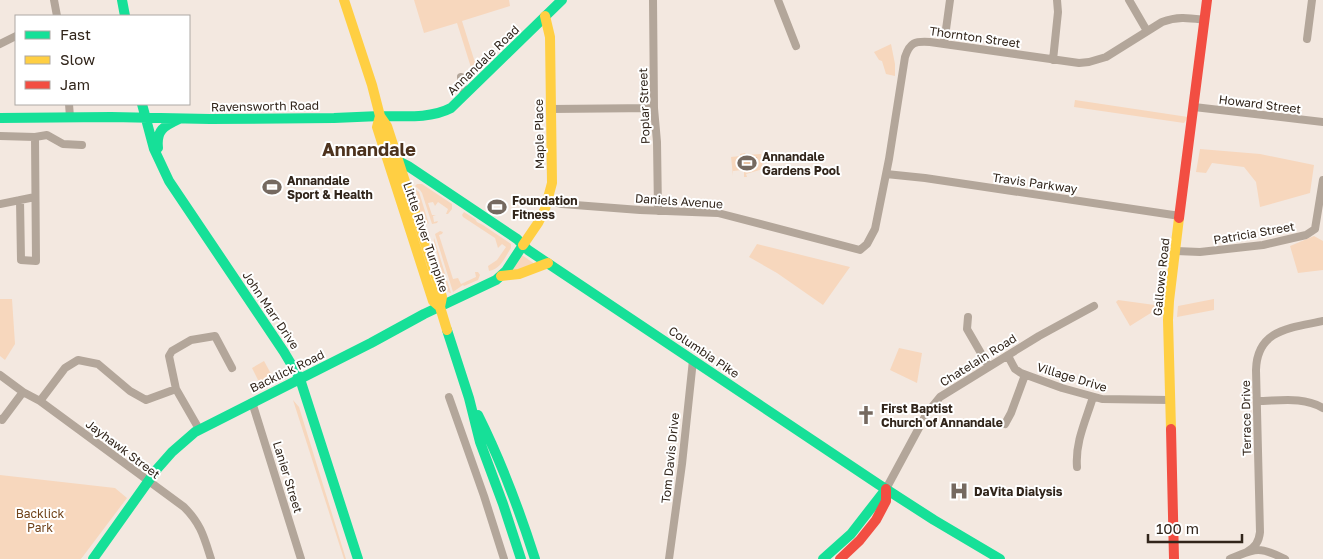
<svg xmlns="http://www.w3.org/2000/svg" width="1323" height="559" font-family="'Golos Text',sans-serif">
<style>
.green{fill:#f7d7bd}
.water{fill:#e2b087}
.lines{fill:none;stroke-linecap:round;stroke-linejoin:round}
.street{stroke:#b3a69a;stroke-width:8}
.fast{stroke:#16e098;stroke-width:10}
.slow{stroke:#ffcf43;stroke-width:10}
.jam{stroke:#f24e42;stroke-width:10}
.labels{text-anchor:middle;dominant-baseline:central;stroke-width:4;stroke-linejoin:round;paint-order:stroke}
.street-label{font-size:12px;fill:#31251b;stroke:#fff}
.poi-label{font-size:12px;font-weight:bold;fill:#31251b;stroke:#fff;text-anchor:start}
.park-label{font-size:12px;fill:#71441b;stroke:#fff}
.district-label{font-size:18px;font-weight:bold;fill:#4d331e;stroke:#fff}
</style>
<rect width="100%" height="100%" fill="#f3e8e0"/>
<path class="green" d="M414 0H509L510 6 462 21 478 72 474 77 457 23 424 33Z
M891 44 895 64V76L886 74 882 61 879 60 874 52Z
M1075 100 1188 117 1184 123 1074 107Z
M1200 149 1260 154 1314 165 1310 193 1260 207 1256 182 1244 167 1212 163 1206 173 1196 172Z
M745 153 746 155 761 154 763 169 746 174 747 177H744V172H742V170L733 171V176L731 157 740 156V154Z
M417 184H422L452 204V209L448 214H446L448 209 438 202 435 206 433 202 428 203 432 215H436L433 216 434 222 438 221 437 223 432 224 422 193 420 190 415 186Z
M415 189 419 192 429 224 423 219 413 190Z
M464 212 475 219 477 222 483 225 511 244V248C505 257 500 270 489 271L488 266 497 260 506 247 502 244 498 248 495 238 463 217 462 215Z
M440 231 443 232 442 234 439 235 453 279 458 278 461 284 476 277 475 272H478L480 275 478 280 464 286 463 285 453 292 435 234Z
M1314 236 1323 241V270L1298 273 1290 246Z
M434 238 451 293H450L447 291 445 292C441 279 441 265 437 253 436 248 433 244 434 238Z
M757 244 850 267 823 305 777 273 749 257Z
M522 255 536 265 512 271Z
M0 299H12L15 344 5 360 0 356Z
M1214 299V310L1177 317 1178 306Z
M1118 300 1162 306 1130 326 1116 302Z
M899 348 922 353 917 383 890 370Z
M264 361 275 381 262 388 252 368Z
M293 400 299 407 346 559H344Z
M0 475 115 488 127 498 81 559H0Z"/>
<path class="water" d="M757 157 758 165 741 167 740 159Z"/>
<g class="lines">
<path class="street" d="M54 0 57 16
M653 0 654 108 657 142 658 211
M778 0 796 46
M1129 0 1147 31
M1307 39 1312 0
M0 44 16 36
M944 44 950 0
M1053 60 1058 12 1057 0
M461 77 464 95
M69 104 70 117
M1194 107 1323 122
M551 109 654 108
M0 136 35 137 36 261 21 260 20 200
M35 137 47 135 63 144 82 145
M886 174 925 178 1180 216
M549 201 562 204 640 210 718 213 860 250 867 244 875 229 889 159 905 57C910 42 915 41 930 42L1079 63 1089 62 1106 57 1162 22C1178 16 1189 18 1205 20
M0 204 35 197
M1176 251 1200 252 1263 245 1306 235 1315 229 1323 180
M968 317 967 329 989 367
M1008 356 1015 369 1021 373 1062 388 1102 399 1169 400
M0 375 23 392 40 401 184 507C201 524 204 537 211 559
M449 397 484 496 504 559
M40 401 65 368 78 360 98 364 130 391 146 400 176 389
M1257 401C1279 401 1303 396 1323 408
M252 402 301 559
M0 419 2 420 23 392
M1005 424 1011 413 1025 375
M199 429 176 389 169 356 172 351 191 340 215 336 232 368
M1077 467C1075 442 1086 420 1093 397
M886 489 927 413 940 397 1039 336 1094 306
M1247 552C1255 547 1259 542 1260 532L1256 370C1257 329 1291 328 1323 321
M669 559 682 464 693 360
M1230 559C1256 548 1259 546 1285 559"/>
<path class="fast" d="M122 0 125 16
M142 104 154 149 169 181 284 352 300 379 358 559
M380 116C403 116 430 119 451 108L562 0
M0 118 111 117 210 119 334 118 380 116
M158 148C156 130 164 126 179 119
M398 161 408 166 517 239 528 250 878 484 934 520 1000 559
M447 330 469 398 480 442 503 504 521 559
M478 415C501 461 519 509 535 559
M93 559 157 469 172 452 195 432 371 343 424 314 496 280 506 271 523 245
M823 559 851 534 886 489"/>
<path class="slow" d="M344 0 372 85 380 116 387 126 436 277 442 297 440 307 447 330
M380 116 377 127 433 301 440 307
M523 245 538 223 545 209 552 183 550 37 545 16
M501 276 519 274 548 263
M1171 429 1168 320 1169 301 1179 218"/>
<path class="jam" d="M1179 218 1207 0
M1171 429 1174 559
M840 559 860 540 876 520 886 501V489"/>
</g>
<defs>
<g id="stadium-bare" transform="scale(1.5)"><path d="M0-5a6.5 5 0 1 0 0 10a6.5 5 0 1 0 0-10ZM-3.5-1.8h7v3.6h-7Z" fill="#756960" stroke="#fff" stroke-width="2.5" paint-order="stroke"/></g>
<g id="church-bare" transform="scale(1.5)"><path d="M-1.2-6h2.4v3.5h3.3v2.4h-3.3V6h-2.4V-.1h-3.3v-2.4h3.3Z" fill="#756960" stroke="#fff" stroke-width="2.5" paint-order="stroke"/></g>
<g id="hospital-bare" transform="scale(1.5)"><path d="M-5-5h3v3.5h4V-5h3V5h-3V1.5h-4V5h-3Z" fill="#756960" stroke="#fff" stroke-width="2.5" paint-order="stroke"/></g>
</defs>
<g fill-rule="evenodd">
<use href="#stadium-bare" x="747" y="163"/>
<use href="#stadium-bare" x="272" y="187"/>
<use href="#stadium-bare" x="497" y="207"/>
<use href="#church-bare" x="866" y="415"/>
<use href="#hospital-bare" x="959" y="491"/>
</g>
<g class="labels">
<g class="street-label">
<text transform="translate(975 37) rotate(8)">Thornton Street</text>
<text transform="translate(483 60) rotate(-44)">Annandale Road</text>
<text transform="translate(1260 104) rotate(7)">Howard Street</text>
<text transform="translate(265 106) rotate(-1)">Ravensworth Road</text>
<text transform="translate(644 106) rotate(-92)">Poplar Street</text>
<text transform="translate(539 134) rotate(-91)">Maple Place</text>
<text transform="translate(1035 183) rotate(8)">Travis Parkway</text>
<text transform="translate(679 201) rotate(4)">Daniels Avenue</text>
<text transform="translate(1254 233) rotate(-10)">Patricia Street</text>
<text transform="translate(426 237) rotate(71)">Little River Turnpike</text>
<text transform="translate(1161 277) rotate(-84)">Gallows Road</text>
<text transform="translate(271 310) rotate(56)">John Marr Drive</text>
<text transform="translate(704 352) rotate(34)">Columbia Pike</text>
<text transform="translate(978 360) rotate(-32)">Chatelain Road</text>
<text transform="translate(287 371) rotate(-26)">Backlick Road</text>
<text transform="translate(1072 377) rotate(17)">Village Drive</text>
<text transform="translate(1246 418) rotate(-91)">Terrace Drive</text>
<text transform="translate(123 449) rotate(37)">Jayhawk Street</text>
<text transform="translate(670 458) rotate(-84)">Tom Davis Drive</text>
<text transform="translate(288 477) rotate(73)">Lanier Street</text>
</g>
<g class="poi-label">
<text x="762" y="156">Annandale<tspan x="762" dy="14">Gardens Pool</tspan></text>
<text x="287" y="180">Annandale<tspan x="287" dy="14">Sport &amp; Health</tspan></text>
<text x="512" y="200">Foundation<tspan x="512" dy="14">Fitness</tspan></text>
<text x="881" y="408">First Baptist<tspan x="881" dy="14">Church of Annandale</tspan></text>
<text x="974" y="491">DaVita Dialysis</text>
</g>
<g class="park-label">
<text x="40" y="513">Backlick<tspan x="40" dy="14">Park</tspan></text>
</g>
<g class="district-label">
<text x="369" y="149">Annandale</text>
</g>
</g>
<rect x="15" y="15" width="175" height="90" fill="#ffffff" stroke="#ada8a4"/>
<rect x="25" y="31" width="25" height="8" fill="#16e098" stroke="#ada8a4"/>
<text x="60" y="40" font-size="15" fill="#31251b">Fast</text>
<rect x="25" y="56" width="25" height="8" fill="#ffcf43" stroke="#ada8a4"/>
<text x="60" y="65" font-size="15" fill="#31251b">Slow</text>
<rect x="25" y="81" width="25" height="8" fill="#f24e42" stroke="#ada8a4"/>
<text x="60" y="90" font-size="15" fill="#31251b">Jam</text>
<path d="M1148 534v8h94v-8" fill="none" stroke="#31251b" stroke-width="2.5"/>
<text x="1156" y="534" font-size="15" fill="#31251b" stroke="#ffffff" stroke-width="4" paint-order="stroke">100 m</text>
</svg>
